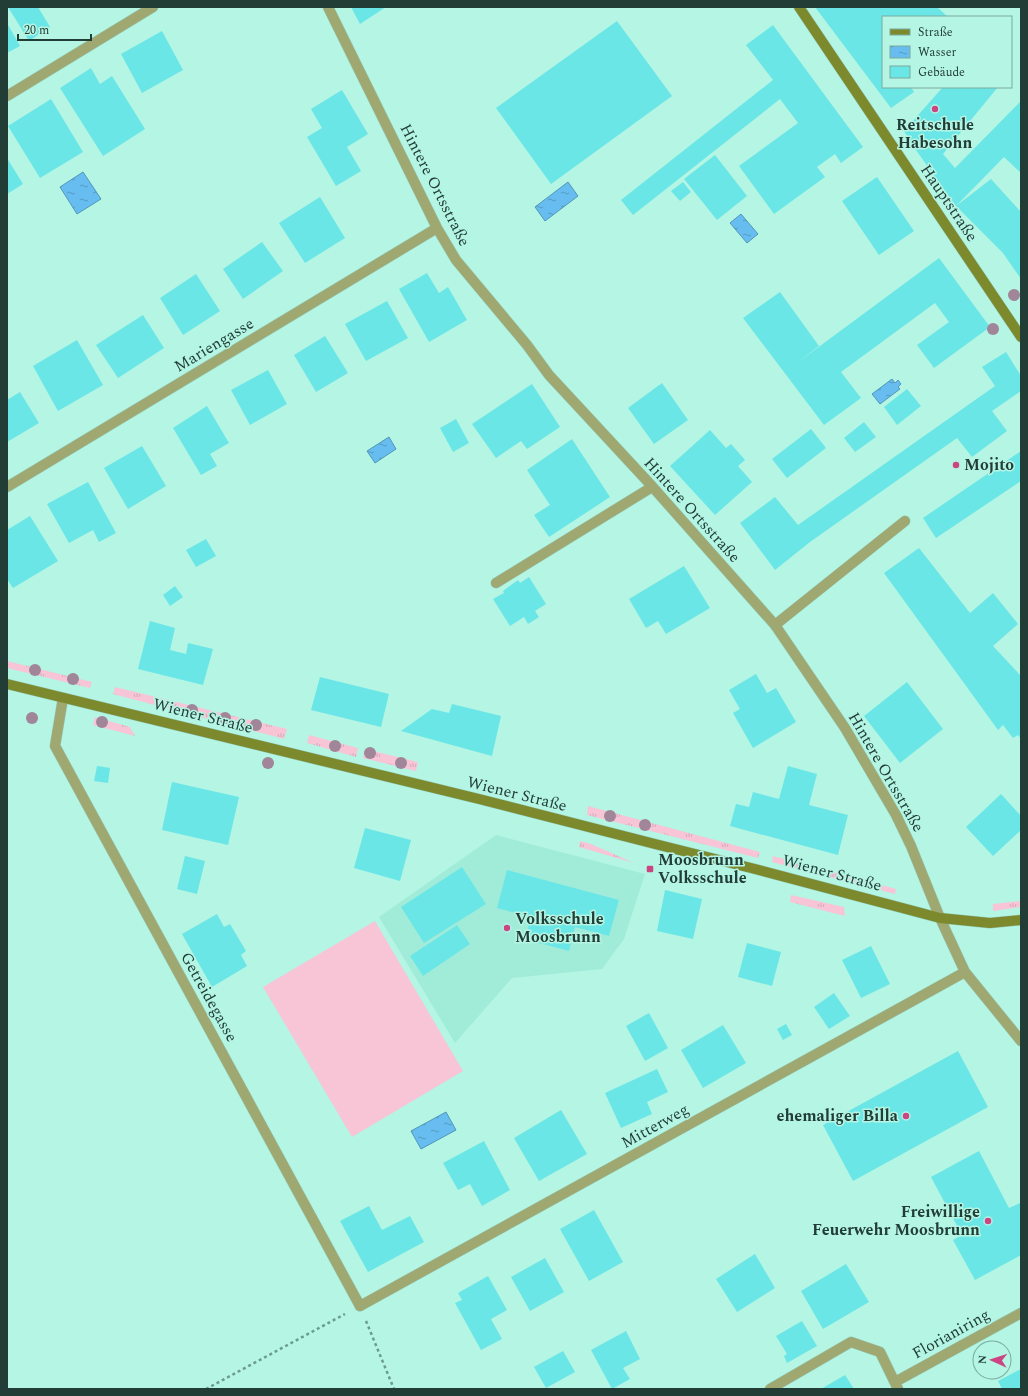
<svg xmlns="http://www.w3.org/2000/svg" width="1028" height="1396" font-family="Spectral,serif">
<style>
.built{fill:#a1ecd8}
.grass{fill:url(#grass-tufts)}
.pitch{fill:#f7c5d6}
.water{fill:url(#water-ripples);stroke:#5297b8}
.building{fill:#6be6e7}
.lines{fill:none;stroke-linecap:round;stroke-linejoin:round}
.lane-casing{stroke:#97d0c1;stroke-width:11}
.street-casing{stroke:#97d0c1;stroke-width:11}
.secondary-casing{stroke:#97d0c1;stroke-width:11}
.path{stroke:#6c9b8f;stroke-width:2.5;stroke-dasharray:3 3;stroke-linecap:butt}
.lane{stroke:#9fa870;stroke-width:10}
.street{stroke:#9fa870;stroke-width:10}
.secondary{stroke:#7d892d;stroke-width:10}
.tree{fill:#a08698}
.poi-dot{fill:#cc4582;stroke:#b4f5e4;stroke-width:1.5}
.labels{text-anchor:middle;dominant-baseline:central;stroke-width:3;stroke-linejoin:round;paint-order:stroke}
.poi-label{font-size:16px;font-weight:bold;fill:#223d36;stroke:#b4f5e4;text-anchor:start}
.street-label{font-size:16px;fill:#223d36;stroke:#b4f5e4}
</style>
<defs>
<pattern id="grass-tufts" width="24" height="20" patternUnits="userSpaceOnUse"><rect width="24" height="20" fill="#f7c5d6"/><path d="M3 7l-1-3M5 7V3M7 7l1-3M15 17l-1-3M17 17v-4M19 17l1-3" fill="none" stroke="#d3aab8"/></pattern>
<pattern id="water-ripples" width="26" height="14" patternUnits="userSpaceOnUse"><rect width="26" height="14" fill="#67bdef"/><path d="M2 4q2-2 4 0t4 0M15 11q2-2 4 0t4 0" fill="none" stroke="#549bc2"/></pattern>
</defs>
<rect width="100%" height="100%" fill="#b4f5e4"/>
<path class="built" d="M496 835 645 874 624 939 602 969 512 978 455 1043 379 917Z"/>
<path class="grass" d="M7 661 92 682 90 688 7 668Z
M115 687 287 729 284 739 113 694Z
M95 717 130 727 135 736 93 725Z
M309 735 358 748 356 757 307 743Z
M365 749 418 762 416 771 363 758Z
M588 806 760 852 758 858 587 815Z
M580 841 591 844 634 863 579 847Z
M773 856 896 889 895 894 772 862Z
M791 895 844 907 845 916 790 902Z
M1021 901V907L993 911V904Z"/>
<path class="pitch" d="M375 921 463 1071 352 1137 263 987Z"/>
<path class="water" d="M83 172 101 199 77 214 60 187Z
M568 182 578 196 545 221 535 207Z
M741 214 758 234 747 243 730 223Z
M892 379 895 383 898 380 901 384 898 387 900 389 880 404 872 394Z
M389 437 396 449 375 463 367 451Z
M446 1112 456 1130 421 1149 411 1131Z"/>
<path class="building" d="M8 7H38L50 27 29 41Z
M351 7H386L360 24Z
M815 7H937L948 17H883V87H911L914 92 891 108Z
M617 21 672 96 551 184 496 108Z
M7 23 20 46 7 53Z
M773 25 863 147 841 163 835 154 817 167 825 177 774 214 739 166 798 123 780 99 633 215 621 200 773 80 746 45Z
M162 31 183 70 142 93 121 54Z
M91 68 100 84 112 76 145 129 103 156 60 88Z
M943 87H998L943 154 955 168 1021 101V173L1004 157 956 206 991 179 1021 212V279L1003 253 956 206 913 146 904 131Z
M342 90 368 134 347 147 361 171 336 186 307 137 322 128 311 109Z
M51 99 83 152 40 178 8 126Z
M715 155 747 196 717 220 684 179Z
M7 158 23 184 7 194Z
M877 177 914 231 879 255 842 201Z
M683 182 691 192 680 201 671 191Z
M320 197 345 238 305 263 279 223Z
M262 242 283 271 243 299 223 269Z
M939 258 990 327 934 368 917 345 949 322 935 303 841 372 861 398 824 425 743 318 780 292 819 346 797 363Z
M427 273 439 293 448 287 467 320 429 342 399 289Z
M196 274 220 311 183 335 160 298Z
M387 301 408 338 366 361 345 324Z
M143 315 164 348 118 378 96 345Z
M325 336 348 373 316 392 294 355Z
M77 340 103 385 58 411 33 366Z
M1006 352 1021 376V391L992 411 1007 431 972 457 957 438 810 542 775 570 740 523 775 497 798 525 995 386 982 367Z
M268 370 287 404 250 425 231 390Z
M662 383 688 420 654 444 628 408Z
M532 384 560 427 527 449 521 441 496 458 472 424Z
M907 389 921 406 897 425 884 407Z
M20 392 39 423 7 442V400Z
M207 406 229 443 210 454 217 466 201 475 173 428Z
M456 419 469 443 453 452 440 428Z
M864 422 876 437 855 452 844 438Z
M811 429 826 448 787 478 772 459Z
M710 430 726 448 731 444 745 460 738 466 752 482 715 515 670 466Z
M572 439 610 497 549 537 534 515 550 505 527 470Z
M142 446 166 486 128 509 104 468Z
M1021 451V481L936 538 923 518Z
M88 482 116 533 99 542 93 530 69 543 47 504Z
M30 516 58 561 13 588 7 579V530Z
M206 539 216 556 196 567 186 550Z
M919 548 970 613 993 593 1018 624 993 646 1021 676V739L1018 735 1013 738 1003 725 998 730 884 573Z
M684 566 710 608 666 634 658 621 646 628 629 599Z
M529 577 546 604 535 611 539 617 528 624 524 617 510 626 493 599 504 593 503 591 518 580 520 583Z
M175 586 183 597 170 606 163 595Z
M150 621 175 628 170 650 186 654 188 643 213 649 203 685 138 669Z
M756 674 767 693 776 688 796 722 753 748 733 713 740 709 729 690Z
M320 677 389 694 381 727 311 710Z
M907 682 943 729 900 763 864 716Z
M452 704 501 716 492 756 401 731 432 709 449 713Z
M97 766 110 768 108 783 94 781Z
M788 766 817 774 809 805 848 815 838 855 730 826 736 804 749 807 753 792 779 799Z
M172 782 239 797 228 845 162 830Z
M1001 794 1021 816V830L993 856 966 827Z
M365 828 411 840 400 881 354 868Z
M185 856 205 861 197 894 177 889Z
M462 867 486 904 424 943 401 907Z
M507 870 619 900 609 936 575 927 569 951 525 939 531 917 497 908Z
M665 890 702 899 693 939 657 931Z
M217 914 224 927 230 924 246 951 241 955 247 966 212 987 182 934Z
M457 925 470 944 423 976 410 956Z
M747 943 781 952 772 986 738 977Z
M871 946 890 984 861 998 842 960Z
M834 993 850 1016 829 1029 814 1007Z
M649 1013 668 1048 645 1061 626 1026Z
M786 1024 792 1035 783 1040 777 1029Z
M723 1025 746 1063 703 1088 681 1050Z
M958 1051 988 1107 853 1181 823 1125Z
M657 1069 668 1092 647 1102 652 1114 621 1128 605 1093Z
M561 1110 587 1154 539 1181 514 1138Z
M484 1141 510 1190 482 1206 470 1184 458 1190 443 1163Z
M979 1151 1009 1208 1020 1203 1021 1205V1255L975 1280 953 1240 962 1235 931 1177Z
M369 1206 382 1230 410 1216 424 1242 368 1272 340 1221Z
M594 1210 623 1262 589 1281 560 1229Z
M755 1254 775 1288 737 1312 716 1279Z
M545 1258 564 1292 530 1311 511 1277Z
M846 1264 869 1302 823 1329 801 1291Z
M488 1276 507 1310 491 1319 502 1339 481 1350 455 1303 462 1300 458 1293Z
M802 1321 817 1346 787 1363 784 1356 787 1354 776 1336Z
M626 1331 640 1359 623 1368 630 1379 612 1389 591 1350Z
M563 1351 575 1372 546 1388 534 1367Z
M1021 1369V1389H1002L998 1381Z
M845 1375 854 1389H821Z"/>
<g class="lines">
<g class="lane-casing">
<path id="lane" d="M496 583 652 487
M775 625 905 521
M63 698 55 746 360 1306"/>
</g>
<g class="street-casing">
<path id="street" d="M328 7 437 228 456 260 527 345 549 375 650 484 775 625 845 728 896 815 911 846 940 918 965 972 1021 1041
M7 96 153 7
M7 487 437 228
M360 1306 965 972
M895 1382 1021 1313
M770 1389 851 1342 880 1352 898 1389"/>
</g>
<g class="secondary-casing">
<path id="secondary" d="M799 7 1021 337
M7 684 479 799 655 844 755 869 940 918 990 923 1021 920"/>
</g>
<path class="path" d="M366 1321 394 1389
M206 1389 345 1314"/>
<use href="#lane" class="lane"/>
<use href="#street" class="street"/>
<use href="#secondary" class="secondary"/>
</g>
<g class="tree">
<circle cx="1014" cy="295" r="6"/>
<circle cx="993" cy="329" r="6"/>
<circle cx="35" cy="670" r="6"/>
<circle cx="73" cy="679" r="6"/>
<circle cx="192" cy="710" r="6"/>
<circle cx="32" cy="718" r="6"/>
<circle cx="225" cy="718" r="6"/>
<circle cx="102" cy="722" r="6"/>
<circle cx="256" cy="725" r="6"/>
<circle cx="335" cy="746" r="6"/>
<circle cx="370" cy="753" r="6"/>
<circle cx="268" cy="763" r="6"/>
<circle cx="401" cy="763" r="6"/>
<circle cx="610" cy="816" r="6"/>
<circle cx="645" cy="825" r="6"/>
</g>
<g class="poi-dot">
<circle cx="935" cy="109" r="4"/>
<circle cx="956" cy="465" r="4"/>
<rect x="646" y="865" width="8" height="8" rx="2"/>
<circle cx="507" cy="928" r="4"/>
<circle cx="906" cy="1116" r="4"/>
<circle cx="988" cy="1221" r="4"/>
</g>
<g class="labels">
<g class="poi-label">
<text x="935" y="125" text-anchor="middle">Reitschule<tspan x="935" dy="18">Habesohn</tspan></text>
<text x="964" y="465">Mojito</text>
<text x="658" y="860">Moosbrunn<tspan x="658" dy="18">Volksschule</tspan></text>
<text x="515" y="919">Volksschule<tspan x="515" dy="18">Moosbrunn</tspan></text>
<text x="898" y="1116" text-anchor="end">ehemaliger Billa</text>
<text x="980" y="1212" text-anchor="end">Freiwillige<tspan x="980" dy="18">Feuerwehr Moosbrunn</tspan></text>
</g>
<g class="street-label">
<text transform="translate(435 185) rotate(63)">Hintere Ortsstraße</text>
<text transform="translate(949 203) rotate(56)">Hauptstraße</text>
<text transform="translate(214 345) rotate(-31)">Mariengasse</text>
<text transform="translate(692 510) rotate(48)">Hintere Ortsstraße</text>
<text transform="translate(203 716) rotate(14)">Wiener Straße</text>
<text transform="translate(886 772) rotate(60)">Hintere Ortsstraße</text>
<text transform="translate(517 794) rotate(14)">Wiener Straße</text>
<text transform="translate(832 873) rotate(15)">Wiener Straße</text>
<text transform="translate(209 997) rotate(61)">Getreidegasse</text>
<text transform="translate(655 1126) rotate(-29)">Mitterweg</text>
<text transform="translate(951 1334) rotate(-29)">Florianiring</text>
</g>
</g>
<rect width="1028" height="1396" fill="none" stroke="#223d36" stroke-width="16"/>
<rect x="882" y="16" width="130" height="72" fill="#b4f5e4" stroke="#7aab9e"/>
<rect x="890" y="29" width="20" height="6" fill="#7d892d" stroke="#7aab9e"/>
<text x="918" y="36" font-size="12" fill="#223d36">Straße</text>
<rect x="890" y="46" width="20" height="12" fill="url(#water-ripples)" stroke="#7aab9e"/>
<text x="918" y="56" font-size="12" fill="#223d36">Wasser</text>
<rect x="890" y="66" width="20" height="12" fill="#6be6e7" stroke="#7aab9e"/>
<text x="918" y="76" font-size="12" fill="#223d36">Gebäude</text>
<g transform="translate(992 1360) rotate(273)"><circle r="19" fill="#b4f5e4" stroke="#7aab9e"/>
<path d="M0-3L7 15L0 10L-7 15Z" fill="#cc4582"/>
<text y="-6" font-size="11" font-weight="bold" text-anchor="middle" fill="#223d36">N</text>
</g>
<path d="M18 34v6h73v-6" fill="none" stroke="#223d36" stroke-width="2"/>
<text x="24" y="34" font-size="12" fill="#223d36" stroke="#b4f5e4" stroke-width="3" paint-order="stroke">20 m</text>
</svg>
